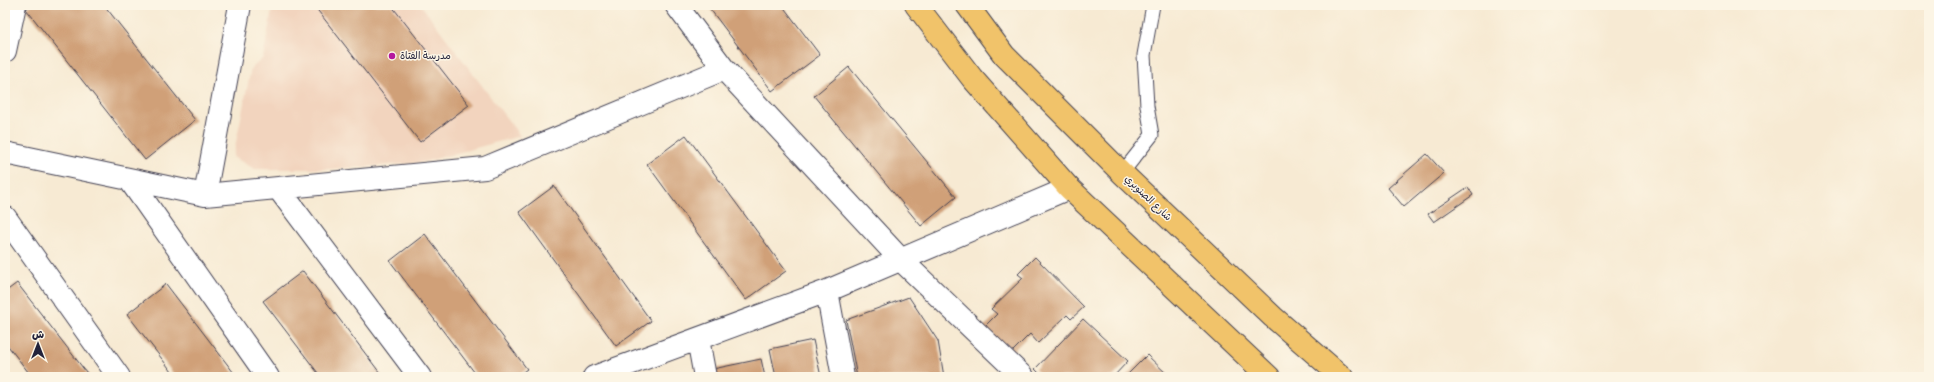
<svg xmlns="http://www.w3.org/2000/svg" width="1934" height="382" font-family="'Balsamiq Sans','Playpen Sans Arabic',sans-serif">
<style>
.built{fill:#f2d4be}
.building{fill:#d0a078}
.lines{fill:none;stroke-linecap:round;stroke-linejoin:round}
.service-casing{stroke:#424052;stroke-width:15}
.minor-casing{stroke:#424052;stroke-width:24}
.primary-casing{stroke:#424052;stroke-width:24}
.service{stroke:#fff;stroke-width:13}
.minor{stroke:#fff;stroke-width:22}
.primary{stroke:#f1c36a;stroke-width:22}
.poi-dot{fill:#b5179e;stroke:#fcf5e5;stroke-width:1.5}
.labels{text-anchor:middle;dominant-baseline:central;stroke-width:3;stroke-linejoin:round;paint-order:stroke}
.poi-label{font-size:10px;fill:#22223b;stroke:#fcf5e5;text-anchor:start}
.street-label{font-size:10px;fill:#22223b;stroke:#fcf5e5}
</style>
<rect width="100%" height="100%" fill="#fcf5e5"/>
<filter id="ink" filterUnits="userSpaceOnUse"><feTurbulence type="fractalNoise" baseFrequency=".025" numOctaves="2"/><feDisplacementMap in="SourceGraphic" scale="8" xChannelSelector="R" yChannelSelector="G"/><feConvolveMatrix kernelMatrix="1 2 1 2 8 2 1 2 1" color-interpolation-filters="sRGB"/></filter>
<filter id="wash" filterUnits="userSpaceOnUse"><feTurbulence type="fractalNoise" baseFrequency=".012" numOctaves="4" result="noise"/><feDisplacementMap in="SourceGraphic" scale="16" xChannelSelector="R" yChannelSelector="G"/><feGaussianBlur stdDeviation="0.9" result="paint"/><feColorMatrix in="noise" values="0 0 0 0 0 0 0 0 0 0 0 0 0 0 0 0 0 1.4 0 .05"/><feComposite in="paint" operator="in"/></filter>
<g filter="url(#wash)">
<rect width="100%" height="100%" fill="#f7ead3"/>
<path class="built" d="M273 5H421L520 136 420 163 328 169H255L233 157 251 69 263 58Z"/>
<g id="blocks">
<path class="building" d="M31 5H104L195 120 145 160 26 9Z
M319 5H391L469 105 420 142 315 7Z
M707 5H782L820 55 772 91Z
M849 67 956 197 921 226 814 96Z
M686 135 786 271 746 300 647 164Z
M1427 154 1444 173 1404 207 1388 188Z
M554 186 651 321 616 346 519 212Z
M1468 187 1473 195 1434 222 1428 214Z
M425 234 527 369 516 377H478L390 261Z
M1035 257 1084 307 1071 319 1067 315 1038 343 1030 334 1006 358 980 331 997 314 991 309 1023 278 1018 274Z
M303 271 383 377H321L263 301Z
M17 283 90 377H32L5 342V292Z
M166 284 237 377H176L127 314Z
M909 297 938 341 944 377H857L846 320Z
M1083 319 1128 361 1113 377H1043L1035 369Z
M813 340 821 377H776L770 349Z
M1147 355 1170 377H1125Z
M761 359 765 377H709L708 370Z"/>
</g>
</g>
<g filter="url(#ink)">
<use href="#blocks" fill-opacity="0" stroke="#424052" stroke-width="1"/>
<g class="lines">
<g class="service-casing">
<path id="service" d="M1122 173 1152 135 1147 106 1144 55 1153 5"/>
</g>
<g class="minor-casing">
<path id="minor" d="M676 5 724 69
M5 51 15 5
M5 153 205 195 485 168 724 69 902 261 1023 377
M129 179 268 377
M278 188 420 377
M205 195 240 5
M5 217 119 377
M827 291 843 377
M698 339 705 377
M594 377 827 291 1069 188"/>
</g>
<g class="primary-casing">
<path id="primary" d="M916 5 972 78 1069 188 1269 377
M967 5 1004 55 1122 173 1273 317 1342 377"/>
</g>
<use href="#service" class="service"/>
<use href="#minor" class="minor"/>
<use href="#primary" class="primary"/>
</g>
</g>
<circle class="poi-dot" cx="392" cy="56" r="4"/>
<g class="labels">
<g class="poi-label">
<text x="400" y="56">مدرسة الفتاة</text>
</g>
<g class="street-label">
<text transform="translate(1148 198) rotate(44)">شارع الصنوبري</text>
</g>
</g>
<rect width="1934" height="382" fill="none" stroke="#fcf5e5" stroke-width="20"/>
<g transform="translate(38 344)" stroke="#fcf5e5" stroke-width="3" paint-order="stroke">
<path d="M0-3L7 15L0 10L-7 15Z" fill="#22223b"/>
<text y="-6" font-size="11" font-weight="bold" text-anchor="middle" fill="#22223b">ش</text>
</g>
</svg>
